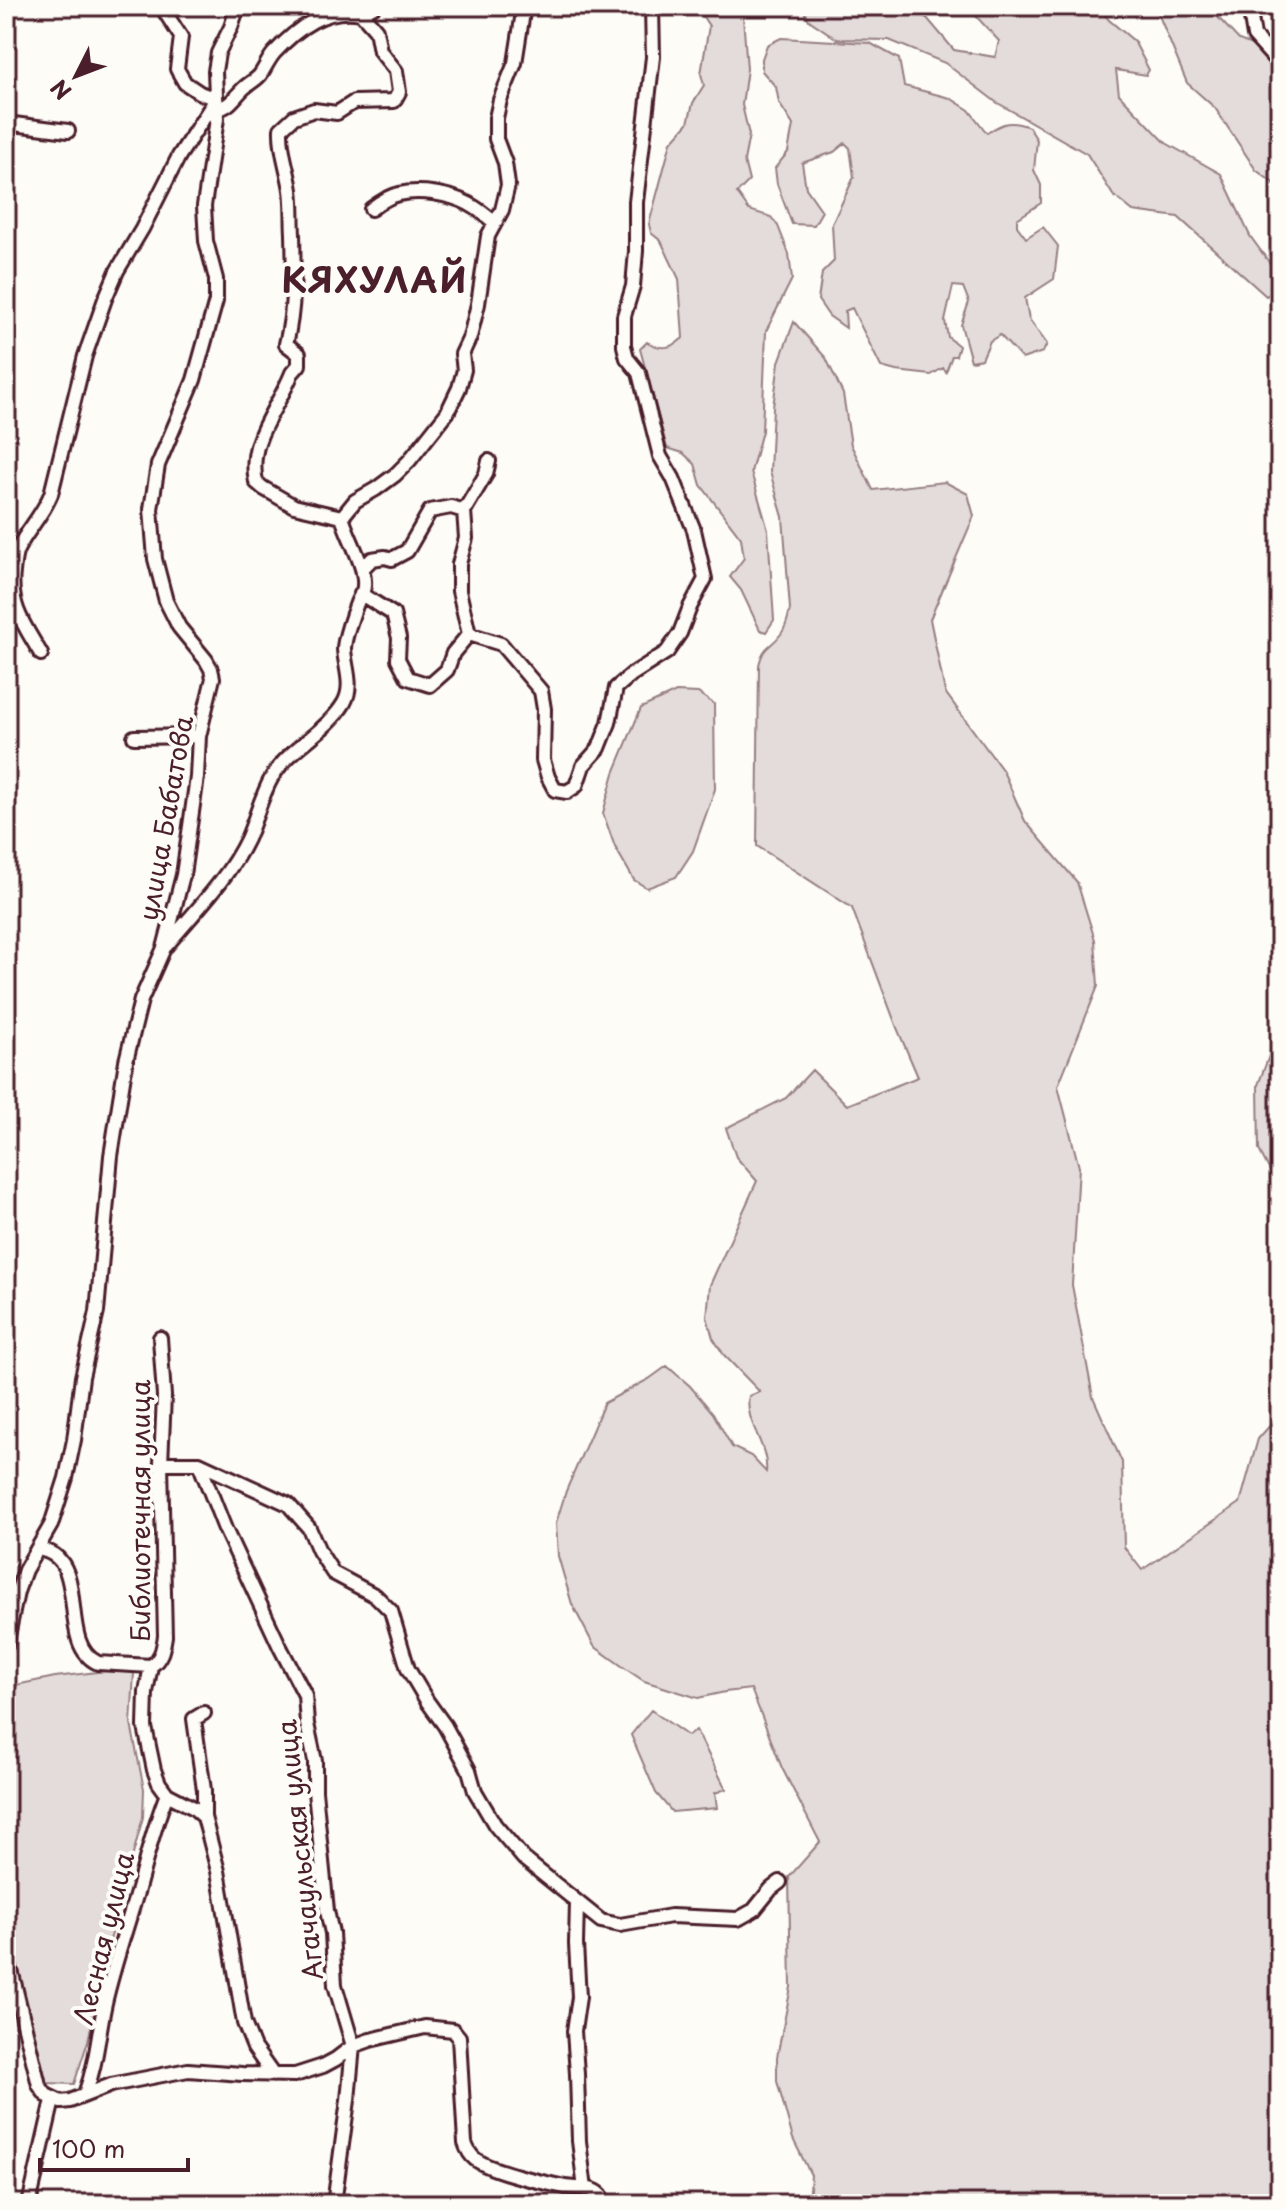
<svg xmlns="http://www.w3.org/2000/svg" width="1286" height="2210" font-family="'Playpen Sans',sans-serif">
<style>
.green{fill:#e3dcda;stroke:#967e82;stroke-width:2}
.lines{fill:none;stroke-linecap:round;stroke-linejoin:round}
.minor-casing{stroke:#4a1f2b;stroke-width:18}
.minor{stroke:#fdfcf7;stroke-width:12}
.labels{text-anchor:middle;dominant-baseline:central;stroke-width:8;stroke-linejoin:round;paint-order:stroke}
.street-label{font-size:26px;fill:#4a1f2b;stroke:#fdfcf7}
.district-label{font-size:34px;font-weight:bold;letter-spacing:2px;fill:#4a1f2b;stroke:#fdfcf7}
</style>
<rect width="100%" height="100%" fill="#fdfcf7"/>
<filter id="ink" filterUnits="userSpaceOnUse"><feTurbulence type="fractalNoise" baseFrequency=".0125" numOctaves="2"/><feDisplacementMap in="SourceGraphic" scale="16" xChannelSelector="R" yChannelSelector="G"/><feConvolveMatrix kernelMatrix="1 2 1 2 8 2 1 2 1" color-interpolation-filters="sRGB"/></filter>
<g filter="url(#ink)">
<path class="green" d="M696 6H739L743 16 747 69 742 105 749 135 744 161 749 181 737 193 749 210 771 217 778 226 789 254 792 279 766 331 762 431 751 472 768 530 774 620 766 632 760 630 741 590 730 577 744 558 741 538 701 485 695 464 683 453 667 448 640 349 647 342C661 350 671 349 683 338L679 279 661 241 651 233 649 224 671 142 688 123 693 103 704 85 701 74 709 26Z
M801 6H905L927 18 954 50 995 57 999 41 974 14 972 6H1098L1109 20 1134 41 1149 70 1146 75 1116 70 1119 94 1166 143 1221 174 1250 236 1274 269 1278 284 1276 291 1266 296 1178 217 1133 211 1113 195 1087 154 996 102 945 63 889 40 837 39 809 20Z
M1155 6H1209L1214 13 1239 40 1259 48 1270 62 1280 83V188L1256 170 1215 108 1187 83Z
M781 38 870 43 899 59 904 86 950 98 969 110 987 133C1003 122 1011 120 1029 127L1037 140 1034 170 1041 185V203L1017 219V226L1026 238 1043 227 1058 246 1054 279 1025 298 1029 319 1047 344 1043 352 1022 359 1000 335 990 341 982 359 971 361 961 325 969 302 963 287 953 286 945 321 948 337 959 346 956 356H952L946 372 943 368 931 375 896 371 881 367 852 308 845 311 846 328 829 316 818 300 822 273 834 261 832 224 854 177 850 148 845 143 834 152 802 163 806 188 822 211 814 225 792 224 777 184 775 168 788 152 793 125 779 103 776 87 762 71V59L767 45Z
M794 322 826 358 843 394 851 445 873 490 945 482 968 494 974 516 930 619 945 692 1003 771 1025 821 1077 882 1095 940 1098 986 1058 1086 1079 1167 1072 1285 1093 1397 1122 1462 1124 1547 1142 1570 1240 1503 1258 1439 1280 1414V2204H809L811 2175 793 2139 777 2081V2057L791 1987 789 1877 820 1842 782 1768 751 1689 725 1692 698 1698 644 1681 626 1669 594 1646 572 1604 558 1556 556 1523 566 1491 604 1403 649 1379 667 1366 690 1386 713 1413 732 1447 751 1456 766 1472C769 1445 744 1423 749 1396L760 1392 724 1355 713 1338 707 1317 710 1285 757 1181 736 1157 726 1128 786 1098 812 1070 847 1105 918 1077 897 1028 852 908 757 846 759 665C764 644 770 649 781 634 787 626 788 618 790 609L783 517 770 472 773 407 779 362Z
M676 692 698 693 714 704 715 789 693 851 676 877 647 888 634 880 615 847 603 813 614 773 641 708Z
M1280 1027V1190L1259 1150 1258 1085Z
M114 1670 134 1673 131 1724 144 1789 143 1817 108 1948 88 2041 74 2084 47 2083 17 1973 16 1954 6 1940V1687L55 1677Z
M651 1710 688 1736 696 1730 726 1789 715 1793 717 1808 672 1812 656 1793 631 1735Z"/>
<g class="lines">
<g class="minor-casing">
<path id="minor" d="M164 6 163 9 181 37 177 69 185 83 200 93 216 99
M1249 6 1254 36 1280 65
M217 109C229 107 233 99 241 91 247 84 255 81 260 75 265 68 268 60 274 53 297 28 326 6 361 13
M6 123 68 131
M371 209C379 203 389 196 399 194 420 189 450 194 469 204 478 209 487 216 495 223
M464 511 466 538 459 564V591L469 634
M342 517 294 506 263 488 256 482C247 439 277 411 292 373L299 365V354L286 344C295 308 294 271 293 234 292 219 293 204 291 190 288 169 280 151 281 129L294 117 314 110 337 113 354 102 394 101 399 92 396 71 380 51 376 30 361 13 374 6
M362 569 372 559 385 557 392 559 407 551 430 511 451 507 464 511 486 474 489 461
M361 594 393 614 399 638 398 659 408 678 430 685 447 670 453 653 469 634
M469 634 501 644 541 691 544 709 543 760 548 777 555 790 567 792 576 786 583 766 599 748 609 723 616 688 631 675 667 652 680 633 690 607 705 579 694 530 673 478 660 456 639 373 627 358 624 346V316L633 286 636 251V202L653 57 652 6
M41 654C25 626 9 607 13 572 14 564 14 555 18 548 29 528 43 514 51 494L85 356 105 299 117 271 142 229 179 156 216 99
M134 737 199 736
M166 946C194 912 228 879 247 839 256 819 261 796 272 777 290 747 326 733 344 703 354 685 345 668 344 649 344 639 353 613 357 603 359 597 364 592 364 586 366 566 348 538 342 517L355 501 376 489 395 475 409 461 447 413 459 388 464 370 462 354 470 337 478 304 488 236 502 210 508 185 505 163 496 139V118L500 100 515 63 524 6
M160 1338 164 1396 161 1463 165 1636C163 1648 162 1658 151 1666L146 1692 145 1727 154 1770 159 1783 167 1794 194 1808 204 1817 218 1871 244 2023 254 2048 273 2075
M161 1463H199L225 1529 280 1647 305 1695 307 1724 315 1761V1791L327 1911 332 1933 335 1985 353 2046 348 2100 334 2204
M199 1463 288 1504 309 1528 319 1551 333 1573 376 1596 391 1611 408 1669 427 1701 445 1726 469 1770 475 1791 495 1825 524 1859 601 1921 620 1925 671 1916 738 1919 754 1910 771 1889 780 1882
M37 1549C93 1555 55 1644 98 1663L151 1666
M6 1646 17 1592 25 1570 51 1525 66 1478 74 1440 82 1377 97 1312 111 1156 126 1061 141 1000 164 948 183 875 197 777 199 736 213 678 211 669 206 660 179 627 166 601 155 559 151 509 158 465 194 380 216 301V279L206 241 204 206 217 119 215 71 218 53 231 27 238 6
M204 1713 194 1719 204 1790V1817
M577 1902 576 1944 579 1997 574 2031 577 2074 579 2141 585 2189
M6 1958 12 1974 39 2085 46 2095 61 2102 70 2101 111 2085 188 2070 242 2074 295 2075 323 2066 336 2059 353 2046 370 2040 425 2027 453 2030 459 2037 465 2143C467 2149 470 2155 475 2159 490 2171 545 2183 565 2187 578 2189 592 2186 601 2195V2204
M85 2094C97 2063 98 2034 105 2003 114 1964 127 1927 138 1889 147 1856 154 1826 167 1794
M29 2204 53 2100"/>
</g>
<use href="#minor" class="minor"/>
</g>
</g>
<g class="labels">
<g class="street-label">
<text transform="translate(165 818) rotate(-80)">улица Бабатова</text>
<text transform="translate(139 1511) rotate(-90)">Библиотечная улица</text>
<text transform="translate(299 1850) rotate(-96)">Агачаульская улица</text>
<text transform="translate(103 1938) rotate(-76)">Лесная улица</text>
</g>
<g class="district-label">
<text x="375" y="279">КЯХУЛАЙ</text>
</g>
</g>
<rect width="1286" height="2210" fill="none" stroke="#fdfcf7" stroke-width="32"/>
<rect x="16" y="16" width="1254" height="2178" fill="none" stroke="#4a1f2b" stroke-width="3" filter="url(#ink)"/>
<g transform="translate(76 76) rotate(228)" stroke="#fdfcf7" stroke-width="6" paint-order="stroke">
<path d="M0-6L14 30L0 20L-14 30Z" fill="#4a1f2b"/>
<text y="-12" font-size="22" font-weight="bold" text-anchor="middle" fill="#4a1f2b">N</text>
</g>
<path d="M40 2158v12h148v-12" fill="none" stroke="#4a1f2b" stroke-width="4"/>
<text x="52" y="2158" font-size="24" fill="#4a1f2b" stroke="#fdfcf7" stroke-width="6" paint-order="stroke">100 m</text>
</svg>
